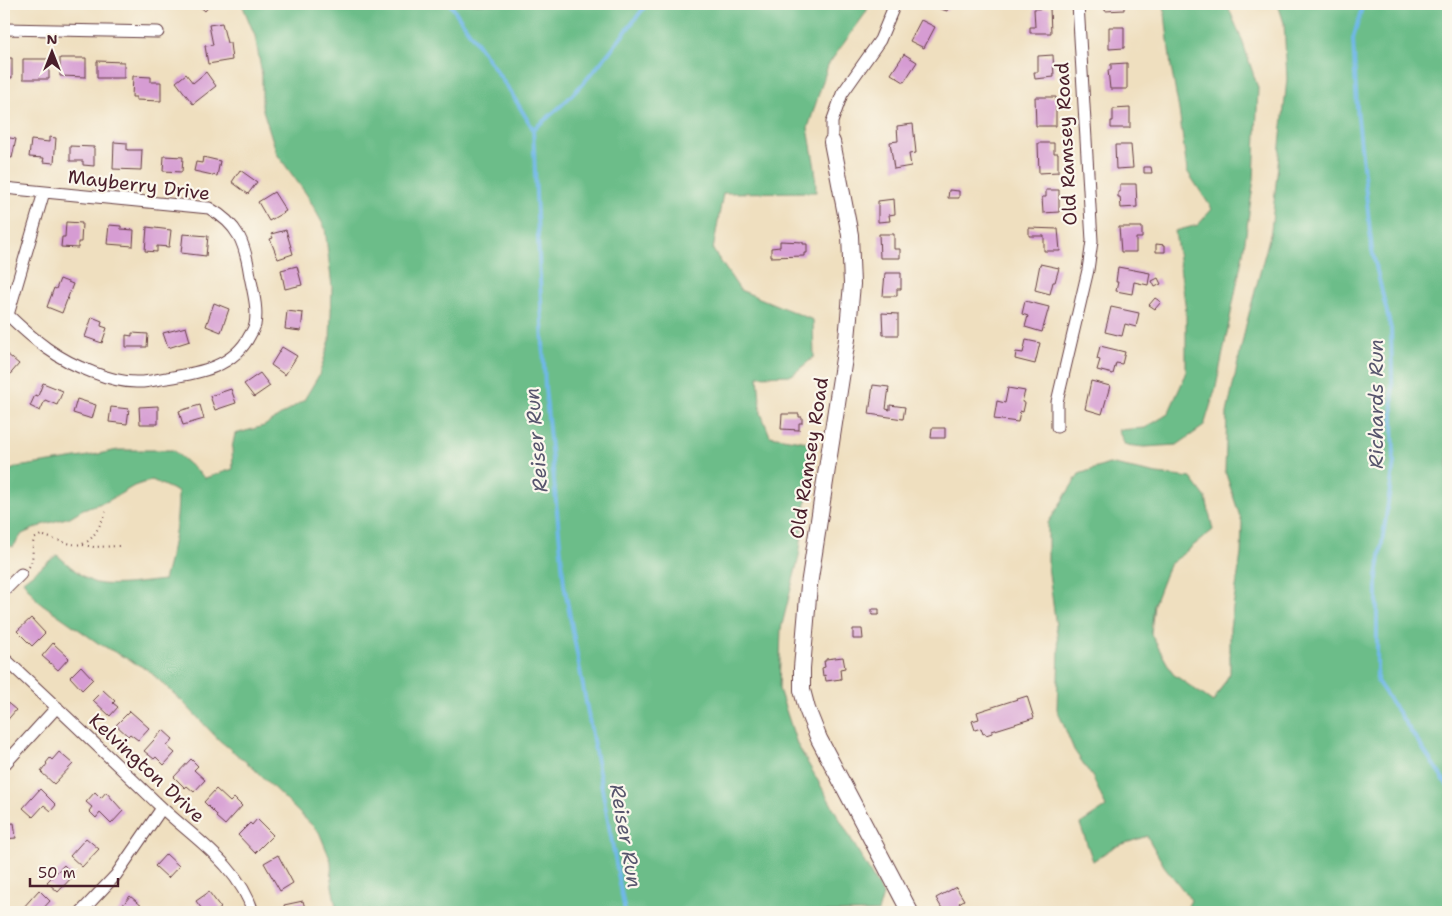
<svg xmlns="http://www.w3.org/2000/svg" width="1452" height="916" font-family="'Shantell Sans',sans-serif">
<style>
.forest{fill:#6cbd89;stroke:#5b6e5a}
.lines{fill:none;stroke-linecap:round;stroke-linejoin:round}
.stream{stroke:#6fb8e7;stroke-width:4}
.building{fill:#d69cd3}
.street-casing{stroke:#633c41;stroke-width:13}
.secondary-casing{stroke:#633c41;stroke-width:18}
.path{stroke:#633c41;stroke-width:2;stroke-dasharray:1 4;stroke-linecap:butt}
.street{stroke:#fff;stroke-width:11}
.secondary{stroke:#fff;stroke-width:16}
.labels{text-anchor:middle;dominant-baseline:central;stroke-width:4.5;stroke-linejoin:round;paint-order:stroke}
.street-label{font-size:19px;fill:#4a1f2b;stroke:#fbf7ec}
.water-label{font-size:20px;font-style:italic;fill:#57556d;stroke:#fbf7ec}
</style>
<rect width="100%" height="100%" fill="#fbf7ec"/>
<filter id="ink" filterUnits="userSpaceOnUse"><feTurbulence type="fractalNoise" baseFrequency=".02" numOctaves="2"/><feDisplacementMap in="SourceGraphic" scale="10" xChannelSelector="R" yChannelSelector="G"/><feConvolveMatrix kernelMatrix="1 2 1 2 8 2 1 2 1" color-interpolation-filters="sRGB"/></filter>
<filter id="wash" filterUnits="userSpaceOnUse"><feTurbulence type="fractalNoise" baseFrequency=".0096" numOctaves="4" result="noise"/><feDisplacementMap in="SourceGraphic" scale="20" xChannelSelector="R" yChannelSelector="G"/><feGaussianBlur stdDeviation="1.12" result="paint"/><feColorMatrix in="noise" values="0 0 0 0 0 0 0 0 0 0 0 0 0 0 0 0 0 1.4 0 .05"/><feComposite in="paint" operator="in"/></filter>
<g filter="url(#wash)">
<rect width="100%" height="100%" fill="#efdfbf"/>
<path class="forest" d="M242 4H870L865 14 828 65 808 128 815 168 816 192 723 193 713 250 740 290 813 320 814 357 792 375 758 376 761 413 770 436 814 443 799 556 781 629 779 689 797 744 883 895 878 912H337L332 886 331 861 319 832 251 766 219 740 183 702 148 670 98 643 38 601 23 581 57 555C67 563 84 580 96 583 113 587 146 582 164 580 173 549 178 524 178 492L152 480 134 486 108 501 83 509 70 517 45 524 22 534 13 547 4 543V473L17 467 83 457 118 450H173L205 478 233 469 232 448 235 434 264 426 304 400 319 375 330 340 332 287 325 228 307 195 277 154 262 107V75L255 36Z
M1164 4H1227L1242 40 1258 88 1254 179 1243 254 1216 387 1204 426 1177 445 1144 447 1125 445 1118 430 1145 428 1168 414 1186 374V310L1175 231 1198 225 1212 209 1187 171 1179 110 1171 67Z
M1278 4H1448V912H1185L1191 900 1164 866 1147 836 1114 847 1093 861 1080 824 1106 807 1093 778 1074 750 1057 709 1059 649 1048 566V523L1079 474 1109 464 1157 474 1191 478 1206 498 1213 530 1169 565 1154 604 1151 634 1173 674 1213 702 1230 673V628L1241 554 1242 523 1225 471 1227 413 1246 325 1271 231 1287 79 1284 23Z"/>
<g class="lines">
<path class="stream" d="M450 4 510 91 533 129 545 387 564 584 625 912
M1363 4 1353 39 1357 108 1372 250 1391 329 1394 463 1377 577V681L1448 786
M533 129C577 98 614 46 647 4"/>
</g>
<g id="blocks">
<path class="building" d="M197 4H211L205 11Z
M925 4H949L947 11Z
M1105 4H1124V10L1105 11Z
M1050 8 1051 33H1030V27H1035L1034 9Z
M921 20 935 27 924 48 910 41Z
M222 23 227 43H230L232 60 208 64 205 46 213 45 209 25Z
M1109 27H1124V48L1109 49Z
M904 54 917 62 904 82 891 74Z
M1053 55 1054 77 1035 79 1034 72H1038V56Z
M4 58H12V78L4 77Z
M60 58H86V77L60 76Z
M23 59H49V79H23Z
M97 61 124 62V78H97Z
M1127 63V89H1110L1108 70H1111V64Z
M206 72 216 86 193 104 176 82 186 74 193 83Z
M133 76 151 77V82H161V101L136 100V97H132Z
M1035 97H1056V126H1036Z
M1130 108V128H1111V121H1113V109Z
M913 124 916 153 909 154 911 166 894 169 890 142 898 141 897 126Z
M4 137 16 139 12 158 4 156Z
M49 137 56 138 54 163 43 162 44 158 29 157 31 140 49 142Z
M114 142 127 143V150H142L141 170 113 169Z
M1038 143H1054V153H1058V172L1039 173Z
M1115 145H1131L1133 168 1116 169Z
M70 146 94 147V166L83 165V161H70Z
M164 156 183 157 182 172 163 171Z
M203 157 220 161 217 176 194 171 196 162 202 163Z
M1144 167H1151L1152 173H1144Z
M240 170 257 182 248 194 232 182Z
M1120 184H1136L1137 207 1121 208 1120 197H1118V192H1120Z
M949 190 959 191V198H948Z
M1046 190H1059V212L1043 213 1042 197H1046Z
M274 192 286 211 269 221 258 202Z
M894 199 895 214 889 215 890 221 878 222V201Z
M66 222 82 223 81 242H78V248L61 247 62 237H65Z
M109 225 121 226V229L134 230 133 246 107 244Z
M147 227 171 230 169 247 157 246V252L145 251Z
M1119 227H1142V238H1136V252H1121Z
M1029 228 1058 229 1060 251H1044V236H1029Z
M286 230 293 254 278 259 270 239 273 238 271 234Z
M183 234 208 236 206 256 181 253Z
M879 234H894V249H900V258H880Z
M780 241 803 242V244H807V253H804V256L771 257V248L780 247Z
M1156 244 1165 245V252H1156Z
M1040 264 1059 268 1055 282H1053L1050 294 1035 290Z
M297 266 302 285 285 289 281 270Z
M1118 267 1150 273 1148 285 1134 282 1132 294 1116 291 1118 282H1116Z
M885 273H901V289H897V296H883Z
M1158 278 1161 284 1155 287 1152 281Z
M60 279 73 284 62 313 47 307 54 288 56 289Z
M1155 298 1161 302 1155 309 1149 305Z
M1025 301 1049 307 1042 332 1025 327 1028 316 1022 314Z
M214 303 229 309 221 332 206 326Z
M1111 307 1139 313 1136 327 1125 324 1122 336 1105 332Z
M287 311 303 313 301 331 285 329Z
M882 313 898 314V335H883Z
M92 317 102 321 101 326 107 328 102 343 85 337Z
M186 327 190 341 168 348 163 333Z
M132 333 148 334 147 347H126V335L132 336Z
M1026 340 1040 343 1035 364 1015 359 1016 352 1023 353Z
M1100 346 1125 352 1122 364 1116 363 1113 374 1097 370 1100 360 1097 359Z
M282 347 297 356 285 375 271 365Z
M7 354 19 364 6 379 4 377V358Z
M260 373 270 386 254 397 244 384Z
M1091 381 1110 386 1102 414 1085 409Z
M43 383 63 391 57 405 45 400 40 411 30 406 35 395 38 396Z
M873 385 889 387 886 409 890 410V405L905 407 903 419 869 414Z
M1008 388 1025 391 1022 402 1025 403 1023 412 1020 411 1018 422 994 419 997 401 1005 403Z
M231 389 236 403 215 410 210 396Z
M77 399 96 405 92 419 73 413Z
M200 405 204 419 183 425 179 411Z
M158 406V424H140L139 407Z
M111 407 129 409 127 424 109 422Z
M782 414H799V417H802V423H799V430L781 429Z
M932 428H945V438H931Z
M872 609H879V615H872Z
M31 618 45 633 32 646 17 631Z
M853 629H862L863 639H853Z
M53 643 69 658 58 670 42 656Z
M843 657 845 668 840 669 841 679 826 681 825 675 823 676 822 668 825 667 824 661H826V659Z
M81 666 93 679 82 690 70 677Z
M103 690 115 701 113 703 118 707 110 716 93 700Z
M1027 696 1034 718 992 731V733L986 735 985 733 983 734 981 728 975 730 972 721 979 719 977 712Z
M4 700 16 710 4 724Z
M130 711 149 728 138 740 130 734 128 736 116 725Z
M163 730 173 739 167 746 175 753 164 765 156 757 154 759 144 751Z
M59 752 73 764 54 784 41 772 47 764 46 763 50 758 52 760Z
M191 759 198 766 194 770 205 780 194 792 187 786 185 788 174 777Z
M40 789 56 805 51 811 44 805 33 817 23 808Z
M216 789 230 802 234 798 242 806 225 825 216 817 217 815 204 802Z
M95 792 101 798 106 792 123 811 111 824 100 813 96 818 89 811 92 807 86 802Z
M257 819 273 835 255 853 238 835 250 823 252 825Z
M14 823 16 838 4 839V824Z
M86 838 99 849 82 867 70 856Z
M166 854 179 866 168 878 155 866Z
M278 855 293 883 280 891 264 863Z
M64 865 74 875 58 892 47 882Z
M956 887 964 900 959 903 965 912H944L936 898Z
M39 890 50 901 40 912H26L22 909Z
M209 892 221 908 216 912H204L196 901Z
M130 896 143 907 139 912H117Z
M303 901 306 912H285L284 905Z"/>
</g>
</g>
<g filter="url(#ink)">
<use href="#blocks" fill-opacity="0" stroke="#633c41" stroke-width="1"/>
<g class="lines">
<g class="street-casing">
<path id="street" d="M4 29 158 32
M832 142V122L842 94 880 40 895 4
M4 188 209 208C239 225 245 243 250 276 253 291 258 309 255 325 254 328 252 332 250 335 234 367 199 373 167 378 158 379 149 382 140 382 124 383 107 378 92 372 58 360 34 340 8 315
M4 319 8 315 44 192
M1057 427V402L1088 270 1092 241 1078 4
M4 591 21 574
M4 658C56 706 108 756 159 805 193 838 239 865 253 912
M4 765 57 707
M81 912 116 875 162 808"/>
</g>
<g class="secondary-casing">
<path id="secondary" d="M832 142 850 235 852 284 847 339 809 585 802 668V690L807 709 819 739 910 912"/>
</g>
<path class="path" d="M83 545 94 547 120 546
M29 567C35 558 31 549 34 539L41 535C81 547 87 555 106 512"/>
<use href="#street" class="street"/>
<use href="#secondary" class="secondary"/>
</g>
</g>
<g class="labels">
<g class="street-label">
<text transform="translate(1066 144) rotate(-93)">Old Ramsey Road</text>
<text transform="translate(139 185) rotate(7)">Mayberry Drive</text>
<text transform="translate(809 458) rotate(-81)">Old Ramsey Road</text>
<text transform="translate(147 768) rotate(43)">Kelvington Drive</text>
</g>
<g class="water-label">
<text transform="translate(1376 404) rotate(-90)">Richards Run</text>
<text transform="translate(536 440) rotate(-95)">Reiser Run</text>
<text transform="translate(626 836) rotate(80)">Reiser Run</text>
</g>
</g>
<rect width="1452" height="916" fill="none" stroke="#fbf7ec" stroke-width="20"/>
<g transform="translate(52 52)" stroke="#fbf7ec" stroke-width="4" paint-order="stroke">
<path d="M0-4L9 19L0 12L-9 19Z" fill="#4a1f2b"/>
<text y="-8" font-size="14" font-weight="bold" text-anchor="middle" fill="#4a1f2b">N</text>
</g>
<path d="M30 878v8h88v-8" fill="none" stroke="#4a1f2b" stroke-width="2.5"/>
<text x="38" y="878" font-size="15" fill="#4a1f2b" stroke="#fbf7ec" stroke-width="4" paint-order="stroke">50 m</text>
</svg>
